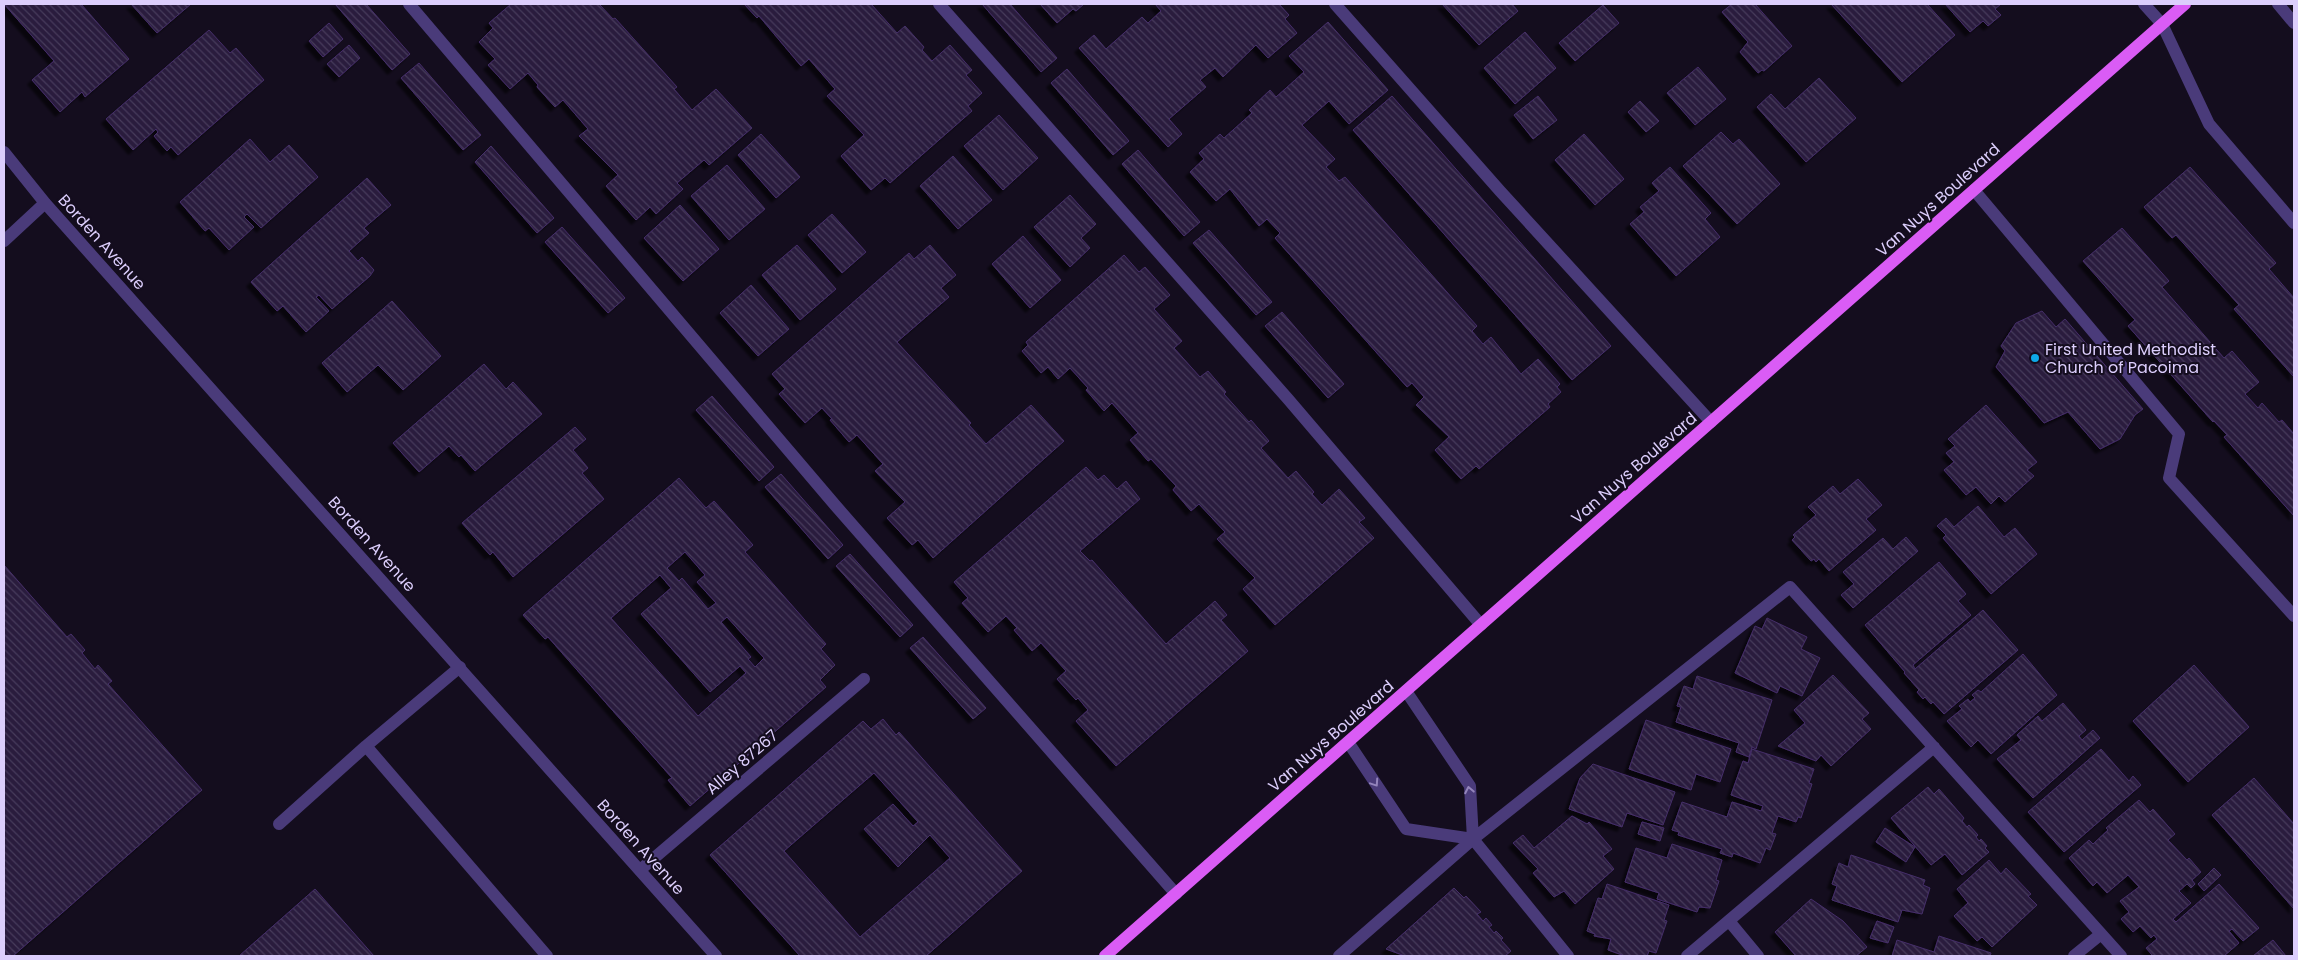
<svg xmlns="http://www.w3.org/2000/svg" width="2298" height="960" font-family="Poppins,sans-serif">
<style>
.building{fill:url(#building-back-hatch);stroke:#452e69;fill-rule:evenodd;filter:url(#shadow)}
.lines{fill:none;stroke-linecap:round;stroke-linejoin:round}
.lane{stroke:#4a3b7a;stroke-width:12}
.street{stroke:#4a3b7a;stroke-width:12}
.primary{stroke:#da5cf5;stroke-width:12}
.oneway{stroke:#9384bb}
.poi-dot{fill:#0ea8e8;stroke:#140d1e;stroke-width:2}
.labels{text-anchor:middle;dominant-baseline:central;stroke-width:4;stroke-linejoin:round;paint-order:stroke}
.street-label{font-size:16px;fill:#dccefc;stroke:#140d1e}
.poi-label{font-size:16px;fill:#dccefc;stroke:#140d1e;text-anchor:start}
</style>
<defs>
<pattern id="building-back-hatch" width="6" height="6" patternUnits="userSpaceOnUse" patternTransform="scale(1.25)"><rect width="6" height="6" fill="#291b3e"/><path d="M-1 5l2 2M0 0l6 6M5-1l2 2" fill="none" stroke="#473b5b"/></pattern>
<filter id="shadow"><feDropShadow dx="-4.5" dy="4.5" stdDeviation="1" flood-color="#0009"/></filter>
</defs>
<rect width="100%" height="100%" fill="#140d1e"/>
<path class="building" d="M4 4H81L129 59 85 97 82 92 60 112 32 80 54 61Z
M131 4H191L157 33Z
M335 4H366L410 54 392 70Z
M511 4H601L600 5 613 19 615 18 677 87 674 89 692 110 716 89 752 128 709 165 704 160 677 183 683 189 656 214 650 207 636 220 606 186 618 175 579 136 588 129 563 100 555 107 537 87 538 85 528 73 510 89 488 65 495 59 479 42 493 28 489 23Z
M744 4H871L897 33 905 26 924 47 922 50 932 61 950 45 972 70 966 75 982 93 968 106 972 111 890 183 885 178 871 190 841 156 864 135 827 96 835 89 809 59 801 66 759 16 757 18Z
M982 4H1010L1057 58 1041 72Z
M1040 4H1084L1076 11 1073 9 1057 23Z
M1155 4H1279L1289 15 1285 19 1297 33 1268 58 1256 45 1223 77 1215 68 1200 80 1206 87 1169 119 1182 134 1168 147 1079 48 1094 35 1106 49 1142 17 1148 23 1161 11Z
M1442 4H1512L1518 11 1479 45Z
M1732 4H1755L1792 46 1764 71 1762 70 1758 73 1740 52 1748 42 1722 12Z
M1831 4H1927L1955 35 1902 82Z
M1945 4H2001L1995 9 2001 15 1988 26 1983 21 1970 32Z
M1603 5 1619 23 1575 61 1559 43Z
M1328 22 1388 90 1349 124 1329 101 1302 125 1335 159 1326 167 1339 181 1345 177 1477 326 1472 331 1483 344 1491 337 1521 374 1538 359 1560 384 1557 387 1561 392 1548 404 1550 407 1479 469 1476 466 1461 479 1435 450 1449 437 1416 405 1424 397 1412 383 1407 387 1275 238 1280 233 1267 219 1259 226 1230 189 1216 201 1190 172 1204 159 1199 153 1220 134 1224 138 1252 113 1249 110 1270 90 1276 97 1304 72 1289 56Z
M329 23 343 39 323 57 309 41Z
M209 30 230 53 236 48 264 80 178 155 171 147 167 151 154 136 158 132 156 129 133 150 106 119Z
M1525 32 1556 68 1515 104 1484 68Z
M349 45 360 58 339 77 327 64Z
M419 63 481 135 463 150 401 78Z
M1698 67 1726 99 1695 125 1667 93Z
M1067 69 1129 141 1113 155 1051 83Z
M1819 78 1856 118 1806 162 1757 107 1771 94 1785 109Z
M1392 96 1611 346 1572 380 1353 130Z
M1538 96 1557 120 1533 139 1514 115Z
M1640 101 1659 121 1646 132 1628 112Z
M999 115 1038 158 1003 190 964 146Z
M1721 132 1733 144 1739 139 1780 184 1737 224 1683 166Z
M761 134 800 177 776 198 738 155Z
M1584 134 1624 179 1595 205 1555 160Z
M250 139 270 162 289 145 318 177 261 228 247 214 244 217 254 227 229 250 209 228 205 231 180 202Z
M491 146 554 218 537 233 475 162Z
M1138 150 1200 222 1184 236 1122 164Z
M953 156 992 200 958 229 920 186Z
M727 165 765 209 729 240 691 196Z
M1670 167 1711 213 1705 219 1720 237 1676 276 1630 224 1644 212 1640 207 1659 191 1652 183Z
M2190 167 2276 263 2269 269 2294 298V377L2234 309 2239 305 2176 235 2172 238 2144 207Z
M367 178 391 205 364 228 369 233 349 251 358 261 362 257 374 270 370 276 332 309 319 295 316 297 329 311 306 332 283 306 277 311 251 282Z
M1070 195 1096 224 1081 238 1090 248 1070 267 1034 227Z
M680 205 719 249 683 281 644 238Z
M832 214 866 252 842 273 808 235Z
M562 227 625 298 608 313 545 242Z
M2122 228 2169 281 2162 287 2224 358 2232 351 2259 382 2245 394 2258 408 2262 403 2279 422 2282 420 2294 434V516L2224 437 2227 435 2214 421 2213 422 2128 326 2135 320 2083 261Z
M1209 230 1272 302 1256 315 1193 243Z
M1023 236 1061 280 1030 308 992 264Z
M797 245 836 289 800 320 762 275Z
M930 245 956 275 941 288 949 297 897 342 971 423 969 425 986 444 1031 405 1064 441 933 558 918 540 912 545 887 518 905 502 875 471 883 464 857 435 849 442 830 420 832 419 822 408 805 423 779 394 785 389 772 374 909 253 914 259Z
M1124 255 1139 272 1145 267 1170 295 1154 309 1182 341 1174 348 1200 377 1208 371 1226 392 1224 394 1249 422 1251 420 1269 441 1261 448 1288 478 1296 471 1314 492 1312 494 1322 505 1339 489 1365 518 1359 522 1374 538 1275 625 1243 589 1255 578 1217 539 1225 532 1199 504 1191 511 1173 490 1176 486 1151 459 1148 461 1130 440 1138 433 1112 403 1104 411 1086 390 1088 388 1070 368 1058 379 1048 367 1041 373 1022 351 1028 345 1026 342Z
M751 285 789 329 758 356 720 313Z
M392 301 441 356 403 390 378 365 347 392 322 363Z
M2042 311 2056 327 2065 319 2143 409 2135 415 2120 439 2100 449 2068 412 2044 423 1996 367 2005 351 2001 346 2016 323Z
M1282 312 1344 384 1328 398 1265 326Z
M484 364 506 389 513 382 542 414 475 471 461 455 459 457 449 446 419 472 393 443Z
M712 396 774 467 759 481 696 410Z
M1986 405 2037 462 2027 470 2034 476 2005 502 1999 496 1991 504 1976 487 1966 495 1944 470 1954 462 1946 453 1955 446 1948 439Z
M575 427 586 439 573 450 588 468 582 473 604 499 513 577 493 552 490 555 462 523Z
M1086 467 1098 480 1104 475 1117 489 1126 481 1140 499 1080 551 1090 561 1092 560 1166 644 1215 601 1227 615 1221 620 1248 651 1116 766 1076 721 1088 710 1078 698 1076 700 1057 679 1066 671 1041 643 1032 651 1014 630 1017 628 1006 616 988 632 962 603 968 598 954 582Z
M781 474 843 545 828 559 765 487Z
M679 478 706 508 714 501 753 545 745 552 826 644 821 649 835 665 820 680 826 687 690 806 668 780 672 778 548 637 545 639 523 615ZM685 552 705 575 697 582 716 603 708 609 682 578 679 581 667 568ZM660 575 671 588 641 614 710 692 740 666 746 673 698 716 611 618ZM727 617 764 658 755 667 748 659 751 657 721 622Z
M1858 479 1882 505 1866 519 1876 530 1829 571 1819 559 1816 562 1814 559 1811 561 1792 540 1795 537 1793 535 1816 515 1808 507 1833 486 1840 494Z
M1978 506 2004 537 2015 528 2037 554 1991 594 1943 538 1946 535 1937 526 1946 518 1954 527Z
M1906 537 1918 551 1853 608 1841 595 1854 584 1843 572 1883 538 1893 549Z
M850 554 913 625 900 637 836 566Z
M1939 562 1966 594 1958 601 1971 615 1913 665 1915 669 1983 610 2018 650 1944 714 1933 702 1931 704 1925 697 1923 699 1917 692 1919 690 1904 673 1905 672 1865 625Z
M4 565 67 637 71 634 85 650 82 653 95 669 98 665 112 681 108 684 202 790 13 956H4Z
M1767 618 1807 637 1801 649 1820 658 1802 696 1780 686 1777 693 1735 673 1755 626 1762 629Z
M923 637 986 708 973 719 910 648Z
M2023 654 2057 695 1991 754 1978 740 1971 747 1947 721 1962 709 1959 706 1968 699 1970 702 1975 698 1972 695 1978 690 1981 692Z
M2194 665 2249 727 2188 782 2133 721Z
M1833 675 1869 713 1862 719 1871 729 1831 766 1821 755 1816 761 1778 746 1805 723 1794 710Z
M1697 676 1772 700 1756 749 1752 747 1749 757 1736 752 1739 743 1676 722 1681 707 1677 706 1684 686 1693 689Z
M2063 703 2086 730 2079 736 2082 740 2093 730 2100 738 2033 798 1997 759 2021 740 2017 735 2038 716 2042 721Z
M883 719 896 735 899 732 1022 871 926 956H800L710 855 863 721 871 729ZM874 773 918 822 913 826 893 804 864 829 898 867 930 835 950 858 860 937 784 851Z
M1646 720 1731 749 1720 782 1696 774 1691 790 1629 769Z
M1752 749 1814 769 1809 783 1812 784 1801 818 1798 817 1796 822 1778 816 1772 833 1776 834 1770 850 1766 848 1760 863 1733 853 1732 857 1720 853 1722 849 1678 835 1679 832 1672 830 1682 802 1727 817 1732 802 1761 811 1763 806 1731 795 1743 761 1748 763Z
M2101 749 2129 781 2133 776 2141 785 2064 852 2028 812Z
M1593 764 1675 792 1663 825 1627 813 1622 827 1569 809 1580 778Z
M2254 778 2294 824V909L2212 815Z
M1928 787 1934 794 1939 789 1964 818 1962 821 1967 827 1969 825 1978 835 1976 837 1979 841 1981 839 1987 846 1985 848 1989 852 1962 875 1945 854 1931 865 1891 818Z
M2139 800 2150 812 2153 809 2175 834 2168 840 2187 860 2189 858 2201 872 2192 880 2195 884 2191 888 2187 884 2179 891 2191 903 2173 919 2176 922 2219 884 2259 928 2243 941 2232 929 2229 931 2239 943 2224 956H2153L2146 948 2157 939 2154 935 2151 938 2140 926 2133 932 2121 919 2129 912 2120 901 2139 887 2128 875 2107 893 2097 882 2093 886 2069 858 2089 840 2093 844 2108 830 2106 828Z
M1572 816 1587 824 1589 822 1612 849 1603 856 1614 869 1575 904 1564 891 1554 897 1533 873 1538 869 1513 843 1523 835 1534 848Z
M1642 822 1664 828 1660 841 1638 834Z
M1885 828 1915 847 1906 862 1876 842Z
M1672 844 1722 860 1716 880 1719 881 1710 908 1699 907 1697 912 1657 899 1659 893 1625 882 1636 848 1667 858Z
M1851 855 1925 880 1923 885 1930 888 1922 914 1902 910 1898 922 1832 900 1837 886 1832 884 1839 863 1848 867Z
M1989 860 2001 874 2006 868 2031 894 2028 896 2037 905 1992 947 1982 937 1977 941 1954 916 1968 903 1957 889Z
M2214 868 2221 875 2204 891 2198 884Z
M1607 884 1669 905 1664 920 1667 921 1656 953 1649 951 1647 956H1625L1608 950 1611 939 1594 936 1595 934 1587 931 1598 898 1602 899Z
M1454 888 1464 898 1466 896 1481 912 1477 914 1483 921 1486 918 1492 925 1489 927 1494 933 1496 931 1503 938 1501 940 1511 951 1505 956H1405L1386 949Z
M315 889 374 956H239Z
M1811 899 1843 921 1867 947 1856 956H1796L1775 932Z
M1877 921 1894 927 1888 943 1870 938Z
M1939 936 1991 953 1990 956H1892L1897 940 1934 952Z
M2273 940 2286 956H2253Z"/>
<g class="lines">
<path class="lane" d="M409 4 835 505 1176 894
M939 4 1288 399 1481 625
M1335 4 1500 191 1711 422
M2278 4 2294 23
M2162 24 2209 124 2294 223
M1974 190 2179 434 2169 478 2294 616
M1406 691 1470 786 1473 839 1568 956
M1348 742 1406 829 1473 839
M366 746 547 956
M279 824 366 746 460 667
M640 870 864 679
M1729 921 1758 956
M1339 956 1473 839 1790 587 2121 956
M1687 956 1934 747
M2074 956 2101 934"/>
<path class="street" d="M2144 4 2162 24
M4 152 45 203 716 956
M4 241 45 203"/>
<path class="primary" d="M1105 956 2185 4"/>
</g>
<defs><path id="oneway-chevron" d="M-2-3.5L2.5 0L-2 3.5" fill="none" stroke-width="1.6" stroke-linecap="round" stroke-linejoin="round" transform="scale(1.25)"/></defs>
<g class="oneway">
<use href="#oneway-chevron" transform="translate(1375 783) rotate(56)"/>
<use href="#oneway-chevron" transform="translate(1469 790) rotate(-101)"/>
</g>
<circle class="poi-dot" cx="2035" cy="358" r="5"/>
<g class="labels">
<g class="street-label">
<text transform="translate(1938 200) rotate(-42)">Van Nuys Boulevard</text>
<text transform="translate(102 242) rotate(48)">Borden Avenue</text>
<text transform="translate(1634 468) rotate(-41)">Van Nuys Boulevard</text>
<text transform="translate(372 544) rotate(48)">Borden Avenue</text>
<text transform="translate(1331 736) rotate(-41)">Van Nuys Boulevard</text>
<text transform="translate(742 762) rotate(-41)">Alley 87267</text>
<text transform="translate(641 847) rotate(48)">Borden Avenue</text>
</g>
<g class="poi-label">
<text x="2045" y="349">First United Methodist<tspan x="2045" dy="18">Church of Pacoima</tspan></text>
</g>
</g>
<rect width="2298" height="960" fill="none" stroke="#dccefc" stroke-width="10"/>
</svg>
